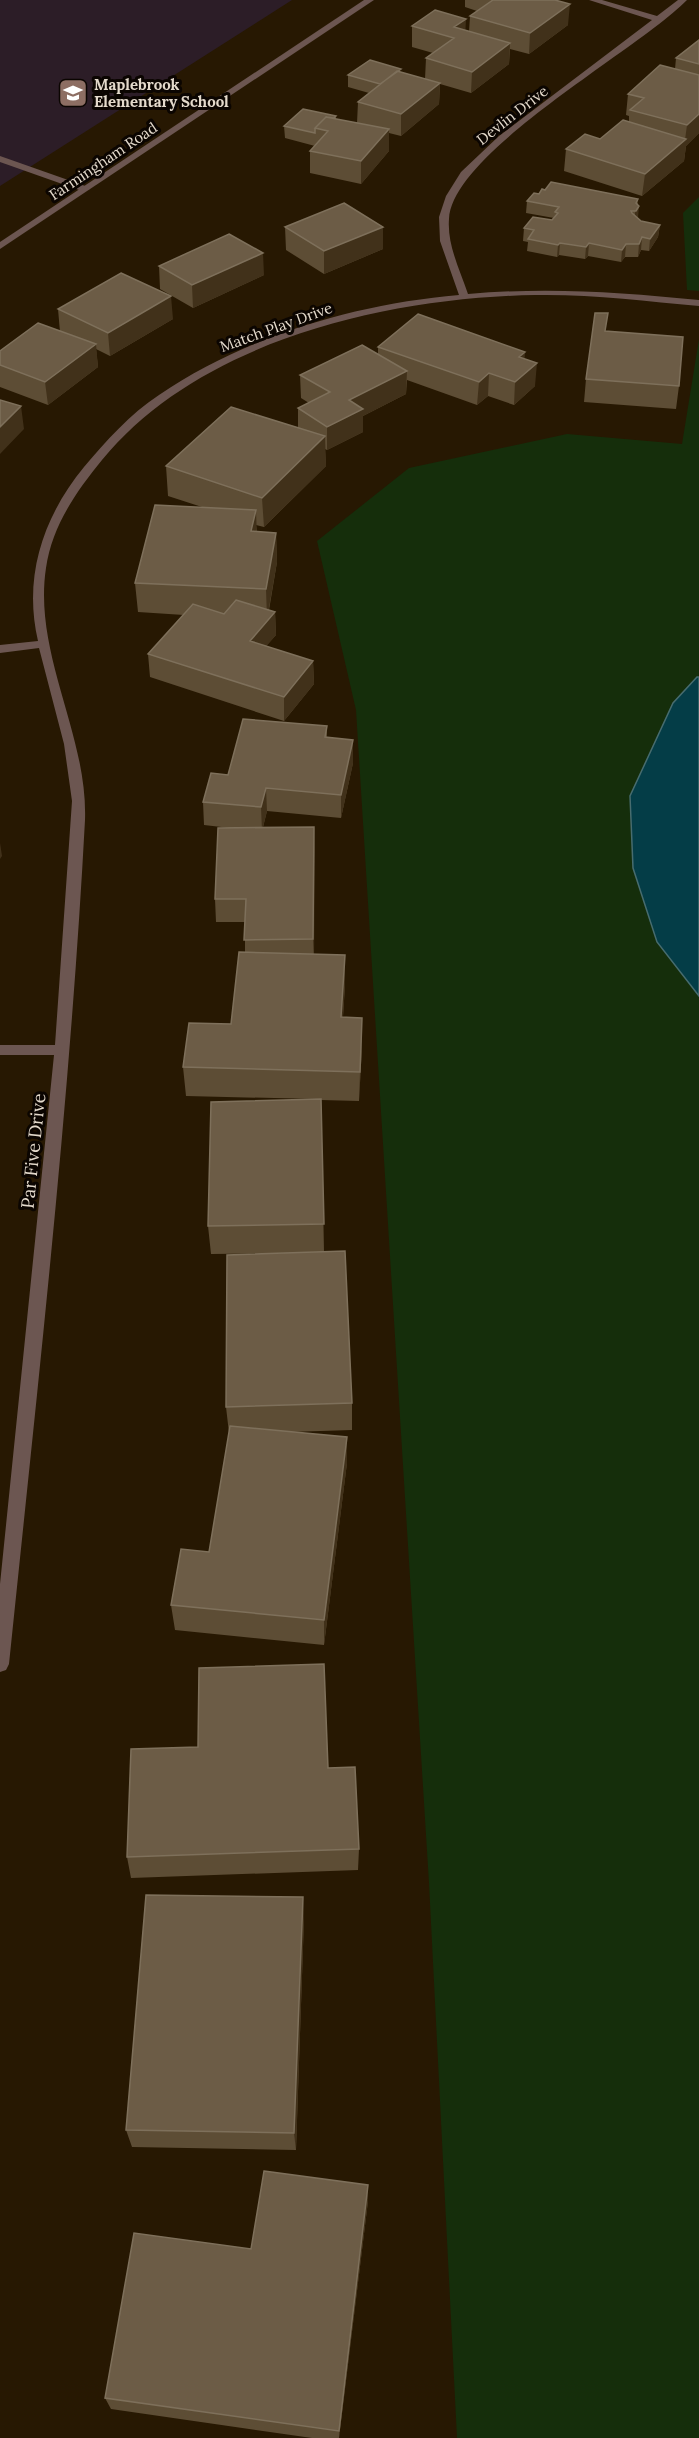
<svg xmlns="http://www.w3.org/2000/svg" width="699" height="2438" font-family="Lora,serif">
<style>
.education{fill:#2c1d27}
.green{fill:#152e0b}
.water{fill:#043d47;stroke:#476c6f;stroke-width:1.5}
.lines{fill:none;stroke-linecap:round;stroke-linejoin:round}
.service{fill:#6c5651;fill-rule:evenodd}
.minor{fill:#6c5651;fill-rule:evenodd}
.tertiary{fill:#6c5651;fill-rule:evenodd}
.wall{fill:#5d4d35}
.shaded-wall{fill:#41311a}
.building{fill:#6c5c46;stroke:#7e705b;stroke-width:1.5}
.labels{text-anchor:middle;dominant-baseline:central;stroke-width:6;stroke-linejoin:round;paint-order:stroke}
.far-poi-label{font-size:15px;font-weight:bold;fill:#e4dacc;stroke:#0b0501;text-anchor:start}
.far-street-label{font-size:15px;fill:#e4dacc;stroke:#0b0501}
.street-label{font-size:18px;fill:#e4dacc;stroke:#0b0501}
</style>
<rect width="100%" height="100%" fill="#271802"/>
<path class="education" d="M0 0H292L0 186Z"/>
<path class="green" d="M699 197V291L687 290 683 213Z
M699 339V2438H457L429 1883 356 710 317 541 409 468 567 434 682 444Z"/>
<path class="water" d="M697 677H699V996L657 942 633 868 630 796 673 703Z"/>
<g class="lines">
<path class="service" d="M0 156 88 187 90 189 82 191 0 162Z"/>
<path class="minor" d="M589 0H602L657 16 678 0H687C638 50 452 152 449 219 447 245 460 270 468 294 546 287 621 292 699 300V306C645 301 590 294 535 295 387 298 200 340 102 460 76 492 52 526 46 568 33 654 88 734 85 820 70 1102 38 1382 9 1664L6 1670 0 1672V1584L54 1055H0V1045H55L72 801 64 744 39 648 0 653V645L38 641C23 577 43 517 84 467 106 441 130 414 159 395 246 336 355 304 459 295L440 241 439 217 446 196 461 172 499 136 652 20Z"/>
<path class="tertiary" d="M364 0H374L0 249V242Z"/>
</g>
<path class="wall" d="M465 0H555L568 25 529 54 510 49 509 64 471 93 440 84 439 104 401 136 389 133V151L361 184 310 173V151L315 146 285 138 284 126 336 116V119L357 123 358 102 369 93 348 87V75L401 72 425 79 426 58 433 53 412 47V26L469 32 470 16 477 11 465 7Z
M699 40V133L686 146 684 161 642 196 564 171 566 149 600 139 629 122V116L626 115 628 94 675 69 676 58Z
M539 194 638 199V218L641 221 660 225 658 237 649 251 641 250 638 257H625L621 262 588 256 585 259 559 255 557 257 527 251 528 242 523 241 524 228 552 220 554 218 526 213 527 201Z
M285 227 383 249 324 274 286 250Z
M159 266 264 275 193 308 160 289Z
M58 309 173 319 110 356 96 349 98 367 48 405 0 387V351L60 332Z
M606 331 679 386 676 409 584 402 586 379Z
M378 347 525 359 535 386 514 405 488 396 477 405 407 380 406 394 363 416V432L327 450 325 449 326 466 264 527 256 525 257 532 276 533 277 562 269 610 275 612 276 635 266 646 313 661 314 684 284 721 150 677 148 654 184 615 138 612 135 583 202 507 168 496 166 466 298 428V408L309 403 301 398 300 375 378 354Z
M327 726V738L353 763 341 818 267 811 263 827H314V954L345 985 343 1017 362 1018V1047L359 1101 321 1100 324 1252 352 1403V1430L289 1432 347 1437V1463L324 1645 175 1630 171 1605 209 1552 229 1433 226 1407 296 1253 211 1254 208 1226 315 1099 186 1096 183 1067 231 1024 245 952V922H216L215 899 230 828 204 825 203 802 228 775Z
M328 1768 359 1849 358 1870 131 1878 127 1857Z
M304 1918 296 2150 132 2147 126 2130Z
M368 2185V2201L339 2438H312L111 2409 105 2398 251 2249Z"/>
<path class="shaded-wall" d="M570 4 568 25 529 54 530 33Z
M466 19 465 40 454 27Z
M510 43 509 64 471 93 472 72Z
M440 83 439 104 401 136V114Z
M699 114V133L686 146 684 161 642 196 645 174 685 140 687 125Z
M389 129V151L361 184V161Z
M638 199 637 209 639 206 638 218 634 224 636 203Z
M660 225 658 237 649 251 650 239Z
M383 227V249L324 274V251Z
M642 237 641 250 638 257 639 244Z
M560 243 559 255 557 257 558 245Z
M589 243 588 256 585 259 586 247Z
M626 244 625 257 621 262 622 250Z
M263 253 264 275 193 308 192 285Z
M171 296 173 319 110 356 108 333Z
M96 344 98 367 48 405 45 382Z
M525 352 524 375 519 357Z
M537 363 535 386 514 405 515 382Z
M407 371 406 394 363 416V432L327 450V427L349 400Z
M489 373 488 396 477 405 479 382Z
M21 406 24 429 0 454V427Z
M325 436 326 466 264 527 262 498Z
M256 510 257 539 251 531Z
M276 533 277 562 267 619 266 589Z
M275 612 276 635 251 664 250 641Z
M313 661 314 684 284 721V697Z
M353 740V763L341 818V795Z
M266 788 267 811 262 831 261 807Z
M314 827 315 850 314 962 313 939Z
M0 843 2 856 0 859Z
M345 955V985L341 1046V1017Z
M362 1018V1047L359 1101 360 1072Z
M347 1437V1463L324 1645V1620Z
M303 1897 304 1918 296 2150 294 2133Z
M368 2185V2201L339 2438V2431Z"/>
<path class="building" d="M493 0H555L570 4 530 33 470 16Z
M435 10 466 19 454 27 510 43 472 72 426 58 454 38 412 26Z
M699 40V64L676 58Z
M370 60 401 69 380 84 348 75Z
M660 65 699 75V114L687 125 630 110 644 98 628 94Z
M397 71 440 83 401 114 358 102Z
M303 109 336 116 334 118 326 117 315 128V133L284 126Z
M326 117 389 129 361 161 310 151 328 131 315 128Z
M623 120 686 139 645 174 566 149 585 134 600 139Z
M551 182 638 199 636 203 639 206 636 211H631L632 213 641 221 660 225 650 239 642 237 639 244H626L622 250 589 243 586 247 560 243 558 245 528 239 534 230 524 228 533 217 552 220 558 213 555 212 559 207 527 201 534 193 539 194 542 189 545 190Z
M344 203 383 227 324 251 285 227Z
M229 234 263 253 192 285 159 266Z
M121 273 171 296 108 333 58 309Z
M595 313H608L605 331 683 337 679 386 586 379Z
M418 314 525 352 519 357 537 363 515 382 489 373 479 382 378 347Z
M38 323 96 344 45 382 0 365V351Z
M362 345 407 371 349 400 363 409 327 427 298 408 330 392 300 375Z
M0 400 21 406 0 427Z
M231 407 325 436 262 498 166 466Z
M155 505 256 510 251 531 276 533 266 589 135 583Z
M236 600 275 612 250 641 313 661 284 697 148 654 193 604 224 614Z
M243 719 327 726 325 737 353 740 341 795 266 788 261 807 203 802 211 773 228 775Z
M314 827 313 939 244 940 246 899H215L218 828Z
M239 952 345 955 341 1017 362 1018 360 1072 183 1067 189 1023 231 1024Z
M321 1099 324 1224 208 1226 211 1102Z
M345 1251 352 1403 226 1407 227 1255Z
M230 1426 347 1437 324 1620 171 1605 181 1549 209 1552Z
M324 1664 328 1768 355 1767 359 1849 127 1857 131 1749 198 1747 199 1668Z
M146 1895 303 1897 294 2133 126 2130Z
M264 2171 368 2185 339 2431 105 2398 134 2233 251 2249Z"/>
<defs>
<g id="school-square" transform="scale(1.5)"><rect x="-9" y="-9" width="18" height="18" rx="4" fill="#8d6e63" stroke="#0b0501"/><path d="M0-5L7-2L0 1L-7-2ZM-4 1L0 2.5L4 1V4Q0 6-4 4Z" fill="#fff"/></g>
</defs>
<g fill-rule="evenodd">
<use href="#school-square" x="73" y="93"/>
</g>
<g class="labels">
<g class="far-poi-label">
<text x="94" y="84">Maplebrook<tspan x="94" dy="17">Elementary School</tspan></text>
</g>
<g class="far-street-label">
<text transform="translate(512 115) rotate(-38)">Devlin Drive</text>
<text transform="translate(103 161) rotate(-34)">Farmingham Road</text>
<text transform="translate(276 327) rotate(-20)">Match Play Drive</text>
</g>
<g class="street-label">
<text transform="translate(33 1151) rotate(-84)">Par Five Drive</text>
</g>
</g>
</svg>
